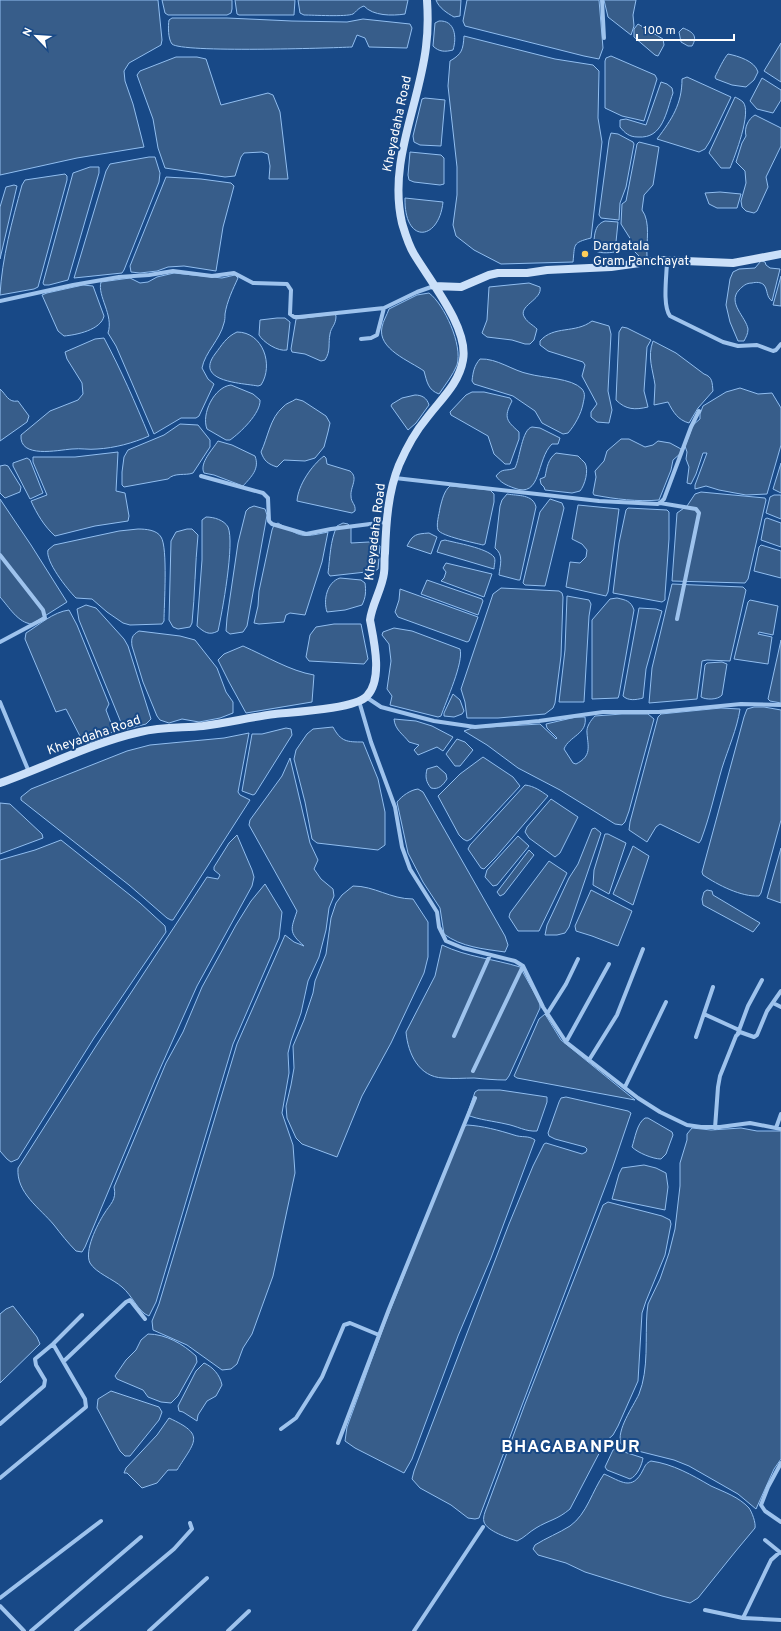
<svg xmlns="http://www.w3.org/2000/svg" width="781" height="1631" font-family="Overpass,sans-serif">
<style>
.water{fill:#375d8a;stroke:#91bef0}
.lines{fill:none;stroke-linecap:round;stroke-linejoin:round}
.minor{stroke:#9ec3ed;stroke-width:4}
.secondary{stroke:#cbe0f9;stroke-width:8}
.poi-dot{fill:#ffce5a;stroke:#184987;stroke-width:1.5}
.labels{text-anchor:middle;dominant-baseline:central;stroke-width:4;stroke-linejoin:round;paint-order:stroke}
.street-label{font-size:13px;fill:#fff;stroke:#184987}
.poi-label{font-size:13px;fill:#fff;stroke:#184987;text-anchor:start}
.district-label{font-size:17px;font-weight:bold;letter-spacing:1px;fill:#fff;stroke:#184987}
</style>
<rect width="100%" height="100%" fill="#184987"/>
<path class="water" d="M0 0H158L162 40 161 45 129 63 124 71 125 81 133 104 144 147 77 158 0 175Z
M162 0H232V9L231 13 227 15H168L165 13Z
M235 0H295L294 15H239L237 14Z
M298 0H408L405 14C392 16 373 16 364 6 358 8 357 11 353 14 346 17 313 15 304 15L300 13Z
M436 0H461L460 16 454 17C447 13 439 8 436 0Z
M467 0H599L603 48 599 59 584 56 465 26 463 21Z
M604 0H636L633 15 634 26 631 35 608 17Z
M172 18H227L292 21 347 22 363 19 410 24 412 28 407 48 369 47 365 38 357 35 352 47C330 48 181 53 172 44 168 39 168 26 169 20Z
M439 21C455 20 457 37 453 50 445 52 439 52 433 46L435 23Z
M638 24 663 39 664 45 658 56 655 55 634 37V29Z
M683 28C693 32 698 36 692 46H688L681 42 679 32Z
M464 36 555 59 593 65 599 71 598 118 602 142 591 238C572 243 575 244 573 262L501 264 474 250 456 236 453 225 457 195V167L448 86 450 61C462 54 463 50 464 36Z
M781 43V82L764 71Z
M728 54C738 56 755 61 758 72L754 80 746 87 732 85 716 79 715 77C718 71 724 58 728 54Z
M611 56 655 75 657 79 644 121 622 116 605 108V61L606 58Z
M176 57H197L206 59 221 105 268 93 273 95 280 112 288 179H269L270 166 268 154 262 152 244 153 241 157 235 176 225 177 165 168 158 148 153 119 137 75 140 71Z
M687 77 731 97 710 141 705 149 699 152 657 139C672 119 682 104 682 79Z
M762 78 781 90V100L773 113 757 109 750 101Z
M661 82 667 84 672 88 673 93C666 112 663 139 638 137 629 137 625 133 620 127V120L626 119 646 125Z
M735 97C737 98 741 100 743 102 752 112 735 156 730 168H721L709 153Z
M425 98 445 100 441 146 420 145 414 142 413 136 422 99Z
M755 115 781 128V146L766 177 768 187 757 211 754 213 746 211 742 207 741 201 746 183 745 171 736 162 742 143 746 136C744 128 748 119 755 115Z
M611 133 618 134 633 142 634 144 626 187 620 203 619 220 601 218 599 215 609 140Z
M639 142 659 147 653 185 644 195 642 210C651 222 646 242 647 257L642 259 634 251 633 243 621 224 622 204 626 201 637 144Z
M410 152 441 155 444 158V184L440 185 414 182 409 180 408 175Z
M149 157H155L160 173 159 182 124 270 122 273 74 278 106 171 110 164Z
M90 167H99V173L68 280 49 285H44L43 283 73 173Z
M65 174 67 176V180L38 287 34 289 0 295C2 258 12 221 22 185L25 180Z
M166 177 201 179 231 183 234 186 223 227 216 271 184 266 168 267 157 271 140 273 131 272 130 266Z
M14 185 17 186 0 259V207L6 187Z
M720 192 741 194 737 208H717L709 204 705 193Z
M405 198 443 202C439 241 404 245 405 198Z
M605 221 618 222 615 252C608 253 598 254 593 249 595 237 593 225 605 221Z
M761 261 765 262 766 265 770 268 780 269 772 301C766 297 768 290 764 285 761 282 756 282 752 283 746 283 743 286 739 290 727 303 746 317 748 329 748 334 746 337 744 341H738L730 322 726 305 730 279 733 272 739 269 755 268Z
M174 273 222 278 235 275 238 278C233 289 227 301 225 314 225 317 225 320 224 323 220 340 205 352 202 368L208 379 214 384 199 416 196 418H181L154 434 116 346 108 333C114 315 97 296 101 282L130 278 140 283 148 282 157 277Z
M781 276V306L773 305Z
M529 283 540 287C543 300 516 306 525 318 527 322 533 325 537 329L534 340 530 344H525L512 340 487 337 482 333 487 320 489 287Z
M83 285 93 286 104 316C101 330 76 335 64 336L58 331 42 295 47 293Z
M429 293C444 304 463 345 457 365 453 375 445 385 439 394 428 390 427 382 424 371 410 361 377 349 382 327 383 321 387 315 389 309L417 295Z
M335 314 336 316C336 325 331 327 330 334 328 343 331 351 325 360L321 361 305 354 292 352 291 349 296 319Z
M277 318H285L290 322 287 350C278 352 263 342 259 335L260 320Z
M592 321 609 326 611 334 608 391 612 410 609 423 597 422 591 417V412L597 404 582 376 585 365 583 362 548 351 540 345V341C554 325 575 334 592 321Z
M622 327 627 328 651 340 647 347 644 391 648 407C635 410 626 410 616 400L619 332Z
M237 332C263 332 274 365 261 385L258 386C242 383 194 382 215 354 222 345 226 337 237 332Z
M104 338C121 370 135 402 149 436 133 443 115 448 97 449 89 450 81 448 72 449 58 450 19 459 21 435L50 411 78 400 83 394 82 383 67 359 65 352 95 339Z
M653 341 676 353 704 374C713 377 712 383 713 391L698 408 689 423C678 420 673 412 668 402L654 405C654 398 655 392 655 385 653 370 647 357 653 341Z
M480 359C497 358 513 371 529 374 543 378 572 378 582 389 586 394 584 398 583 404 581 414 575 425 568 433L563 434 542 423 535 411 513 396 474 384 472 381C473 372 474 366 480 359Z
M231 385 253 394 260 400C261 413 240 433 230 440H226L207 429C201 414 214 387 231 385Z
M740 388 758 394 772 393 781 408V445L767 494 746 495 719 490 706 486 695 489V485L707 453H703L696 474 691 484 687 483 689 467 686 459 687 452 685 446 693 425 700 419V414L703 406 726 392Z
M0 389C6 394 8 403 18 401L29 416 27 422 0 441Z
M472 392H484L510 398 512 401C503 418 507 421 519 432V439L510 464H505L494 454 488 436 451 415 450 412 466 395Z
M415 395C422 395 427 398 429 405L416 423 408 430 391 406 392 404 402 398Z
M296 399 303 401 326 416 330 423 328 432 324 447 315 458 305 461 284 460 277 467C268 464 264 461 261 452 268 437 270 418 283 407 286 403 292 402 296 399Z
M180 424 198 425 210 440V447L193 473C185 476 175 472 168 479L124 487 122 485V472L124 457 128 450 164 435Z
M532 427 540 428 560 438 558 444H552C536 459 542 499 514 488 506 485 501 483 496 476 503 467 506 472 515 468 520 458 522 429 532 427Z
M621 439H629L645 447 653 445 658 441 670 443 681 449V453L673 460 671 470 659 500C638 502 615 499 594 495L593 493 596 477 595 471 604 461 607 451Z
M218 441 232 445 255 456C260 469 251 477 243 486L214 475 204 473C199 463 213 449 218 441Z
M118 452 116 491 125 493 129 516 128 521 95 526 55 536C44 526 37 514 31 501L47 495 33 462V457H75Z
M556 453 578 456C580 458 583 461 585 463 589 470 585 485 580 491L572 493 545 490 544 487 541 484 540 479 545 477C547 467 548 459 556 453Z
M324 456 326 458 327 464 350 471C359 478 350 487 351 496 351 503 356 504 355 511L352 513 297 501C298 485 312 465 324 456Z
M27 458 30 460 43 493 30 499 13 466V463Z
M781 463V493L773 489Z
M5 465 8 466 21 487 20 492 5 498 0 493V466Z
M450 486 490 490 494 494V502L485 544 483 545C475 543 441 536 438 530 436 524 439 515 440 508 442 500 444 491 450 486Z
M701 492 765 498 766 500 748 579 745 583 672 581 677 513 687 506 695 494Z
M507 494C518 496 533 494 536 507L520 580H518L499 575C500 565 504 555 495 548L500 506 502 500Z
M774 495H781V519L766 513 770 497Z
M0 499 31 545 67 602 32 624C18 623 9 607 0 597Z
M550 499 562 503 564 508 546 582 545 586 525 585 523 583 540 512Z
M578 505 619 509 608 592 606 596 566 587 570 562 580 563 586 557 587 550 582 544 572 539Z
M254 506 265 509 267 515 247 626 243 632 230 634 226 631 227 618 238 543 246 511 249 508Z
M628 508 667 510 669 512V539L665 595V600L662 602 613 593 619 543 626 510Z
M206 517C214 517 224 520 228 527 235 543 222 613 218 631 209 636 204 632 197 626L202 560V520Z
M767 518 781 523V547L761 540 765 519Z
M278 523C302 537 300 538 328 532L322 562 305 615 290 613 286 615 284 622 259 624 254 623 258 606 259 591 272 530 274 525Z
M343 523 348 524 351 528V543L369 542 380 546 378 569 375 571 330 576 328 573C330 558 330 541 337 526Z
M138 529C146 529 157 530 161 537 168 547 164 606 164 621L162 624 130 625 123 623 107 612 92 599 76 598C67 589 45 561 48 550L54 545 119 531Z
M187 529H192L198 535C195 565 195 594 192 623L190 627 178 629 173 627 169 620 171 541 176 532Z
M429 533 437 537 431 554 407 546C413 534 416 534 429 533Z
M445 540C456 543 487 548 494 557 496 560 494 565 494 569L437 552 441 541Z
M761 545 781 551V578L754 571 759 547Z
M446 563 492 574 484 597 441 581 444 578 446 572 443 568Z
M340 578 361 580 365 583C366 591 366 597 362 605L345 610 327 612C323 600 327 582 340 578Z
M427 580 482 599 483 601 478 615 421 594Z
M672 584 743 587 746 590 730 661 707 660 702 661 697 699 649 703 652 668Z
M501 588 559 591 562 593 563 597 561 656 555 703 553 708 545 714 498 718H467L465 702 461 689 493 594Z
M400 589 478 617 469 641 467 642 398 617 395 612 399 600Z
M567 596 589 600 591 604 589 616 584 702H559L565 650Z
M617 598C626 600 631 601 634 610L619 695 618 698 592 699V620L610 599Z
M750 600 778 606 773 635 759 632 758 634 772 637 768 664 734 659 748 602Z
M86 605 96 608 124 639 128 646 151 719 146 724 127 729 122 725 79 620 77 609Z
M639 608 656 609 662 611 646 669 643 698C636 700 628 701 623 696Z
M69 610 77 625 109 704 106 710 114 731 106 736 86 744 82 740 66 709 56 712 25 639 26 633C39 625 53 612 69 610Z
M334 624H361L368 659 364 664 309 661 306 657 310 635 316 627Z
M394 628 412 631 460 649C464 662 446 701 441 716L438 717 390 705 392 696 387 689 391 661 389 644 382 635 383 632Z
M139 631 180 636 195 640 217 668 226 692 233 702V713L220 718 199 722 182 719 169 723 160 720 157 716 143 682 132 646C131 638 132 635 139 631Z
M781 640V703L770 701 768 699Z
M243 646C266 656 290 671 314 675L312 702 246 713 229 682 218 660 224 654Z
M722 662 727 664 722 695C718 700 706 700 701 697L705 665 707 663Z
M453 694 460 700 464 711 462 714 454 717 444 716V713Z
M754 707H764L781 710V820L761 893 759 896C741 897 718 885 703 875L702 872 744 717 747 709Z
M721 708 740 709C737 729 728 749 722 768 715 792 710 816 701 840L699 843 660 824 656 827 647 842 629 830 630 822 658 717 661 714Z
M622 714H648L654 719 629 811 625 822 622 825 615 824 560 790 518 768 487 745 464 731 472 728 540 724 556 739 557 738 547 728 546 724 576 717H585C588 734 569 736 564 749L573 763 576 764C592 756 588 747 587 733 586 727 591 720 595 716Z
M394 719 416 721 432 726 453 737 443 751 437 747 418 755 414 750 419 745 409 742C403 734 395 730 394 719Z
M333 727C341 742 347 742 363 742L378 779 385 812V845L378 850 317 843 312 839 305 802 294 759 296 750 307 734 313 729Z
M286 728 291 729 292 735 255 794 253 795 242 791 252 734H262Z
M249 733 238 792 240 795 250 800 173 920H171L167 918 129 885 21 800V797L31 789 127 751 150 745 224 738Z
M457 739 465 742 473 750 460 766H455L446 754Z
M483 757 513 777 520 786 471 839 467 841 463 839 459 835 438 796 460 774Z
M290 758 310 843 318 860 314 869 321 879 333 889 334 896 329 908 326 930 319 957 308 981 301 1013 291 1041 288 1053 289 1073 282 1113 293 1145 295 1173 273 1276 252 1334 243 1348 237 1364 231 1369 222 1370 187 1345 153 1330 152 1321 159 1304 237 1044 285 935 294 942 304 946C288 932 291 929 297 911L249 825 250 820 282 776Z
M437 766 446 774 447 779C443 785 439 790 431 788 426 782 425 777 427 769Z
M525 785C534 786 541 791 548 796L495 858 484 869 481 868 468 849 470 845Z
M418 789 423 792 505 936 508 945 505 952C484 949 461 947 444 934L440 908 423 882 408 853 397 802C402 796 410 790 418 789Z
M551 799 578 817 560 853 555 857 529 838 525 832 527 827Z
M0 803 10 804 42 834 43 838 0 854Z
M595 828 601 833 569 927 565 933 557 935H545L547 925 569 878 578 864 592 829Z
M605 834H608L626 843 609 894 593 885 594 870Z
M237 835 252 870 254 877 252 886 197 986 155 1080 85 1247 82 1252 76 1251C68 1243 61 1234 54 1225 40 1208 16 1193 18 1168L96 1046 207 877 218 879 220 875 214 870V867L229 843Z
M518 836 529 846 497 885 493 886 485 877 487 870Z
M61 840 140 903 165 926 166 932 94 1038 18 1159 11 1162 7 1159 0 1151V860L35 850Z
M633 846 649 856 633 905 613 894Z
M781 848V903L767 898Z
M529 850 534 855 504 894 500 896 497 892Z
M549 861 567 873 539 931H518L509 917 510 913Z
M265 884 282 912 279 938 233 1044 156 1302 149 1316C138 1312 132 1295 122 1287 113 1279 96 1273 90 1263 84 1251 97 1225 104 1214 110 1204 117 1200 114 1187L166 1063 183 1032 202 987 236 925 251 901Z
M353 886C375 886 390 899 413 899L428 922V957L424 973 391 1043 362 1096 337 1157 302 1144 296 1138 287 1118 286 1106 291 1085 294 1068 293 1046 304 1020 313 993 315 981 326 954 331 918 336 903 342 895Z
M591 890 632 911 618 946 592 936 576 931 575 926Z
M707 890 712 891 713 895 760 923 753 932 703 905 702 899 704 892Z
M442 945C467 957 494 959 520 967L540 1003V1008L509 1076 506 1080C495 1080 485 1079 474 1078 464 1078 454 1079 443 1078 419 1077 408 1054 406 1032L435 976Z
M545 1014 561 1040 635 1100 517 1078 514 1076 539 1019Z
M478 1090H500L547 1097V1102L537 1131C526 1132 517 1126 506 1124 493 1121 480 1120 467 1115L475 1092Z
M566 1097 628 1111 631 1113 612 1169 479 1518 475 1519 468 1518 451 1505 420 1488 412 1479 414 1471 509 1224 533 1166 544 1144 546 1143 582 1154 586 1152 587 1149 585 1147 555 1139 549 1136 548 1133 559 1102 561 1098Z
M645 1118H648L672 1132 673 1135 666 1154 661 1159C653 1159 638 1153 632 1147 635 1138 637 1123 645 1118Z
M467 1125C483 1126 498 1130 514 1135 522 1138 528 1135 535 1140L491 1258 458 1336 412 1459 404 1473 355 1448 345 1441 347 1427 385 1323 463 1127Z
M692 1128 711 1130 741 1128 757 1131H781V1459L774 1469 756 1509 738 1494 689 1466 674 1460 626 1448 621 1444C616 1430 633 1407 639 1394 649 1369 645 1338 647 1312L648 1304 660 1279 669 1253 675 1229 680 1186V1163L687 1140V1134Z
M644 1165 656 1168 666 1173 668 1187 665 1210 612 1199 619 1174 622 1168Z
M608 1202 662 1216 670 1220 671 1224 665 1255 646 1301 642 1313 638 1381 618 1426 613 1435 605 1442 570 1509C557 1520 549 1520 536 1528 529 1532 524 1538 517 1541 508 1538 487 1531 484 1522 483 1519 484 1515 485 1512L525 1404 603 1205Z
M13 1306 37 1337 40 1344 0 1383V1314L6 1309Z
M148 1334C166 1334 183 1344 196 1356L197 1362 178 1396 171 1403 161 1402 148 1397 143 1390 117 1379 115 1376 126 1360 136 1350 141 1340Z
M204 1363C213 1367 220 1375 222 1385L216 1396 207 1401 198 1415 197 1421 183 1412 179 1411 178 1406 196 1371Z
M111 1391 159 1407 162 1412 159 1420 130 1456H125L120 1451 97 1408 98 1399Z
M169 1418C206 1435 195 1441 177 1470H168L157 1483 142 1488 127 1473H124L126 1468 157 1435Z
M615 1449 643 1458C642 1465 637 1476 630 1479L607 1470 605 1467 613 1450Z
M651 1461C673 1464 692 1475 711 1486 724 1492 739 1497 749 1508 752 1512 756 1523 755 1528L735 1552 698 1598 690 1603 662 1596 585 1572 566 1563 538 1555 533 1549 535 1545C546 1538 559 1533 570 1526 587 1514 592 1491 604 1474 621 1481 632 1492 643 1470 645 1466 646 1463 651 1461Z"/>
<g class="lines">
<path class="minor" d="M602 0 604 38
M667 260C667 274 662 305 670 316L723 342 738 346 757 345 773 351 776 350 781 344
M0 301 73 285 119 277 149 275 173 271 212 276 234 273 253 283 287 284 291 290 290 314 294 317H299L384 308 417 292 434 286
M361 339 371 338 377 335 384 308
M201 476 263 493 268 498 269 521 272 524 306 534 331 529 386 522
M395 478 599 501 658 504 662 501 664 499 691 427 699 411
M660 503 696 509 699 513 677 619
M0 555 43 610 45 618 0 642
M366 697 381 707 434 721 475 727 539 721 603 712H659L741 704 781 705
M359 701 371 742 395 807 402 847 410 869 437 912 439 927 446 941 463 948 515 961 523 966 543 1007 566 1042 638 1098 660 1112 687 1125 701 1127H720L750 1123 781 1129
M0 702 29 772
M773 1003 781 1007
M547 1014 566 984 578 959
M704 1014 739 1030
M738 1033 748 1006 762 980
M454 1036 490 955
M696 1037 713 987
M566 1042 609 964
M589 1060 617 1015 643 949
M473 1071 523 966
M625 1087 666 1002
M715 1128 718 1087 720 1076 736 1036 740 1032 754 1037 757 1035 767 1011 781 991
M776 1128 781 1114
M64 1361 126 1302 130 1300 145 1319
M0 1424 44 1386 45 1380 36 1365 35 1359 53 1344 82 1315
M281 1429 296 1418 322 1377 344 1325 350 1323 379 1335
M338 1443 389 1309 475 1098
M781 1463 768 1487 761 1505 765 1511 781 1522
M0 1478 86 1407 85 1399 53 1344
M765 1540 781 1553
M0 1598 101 1521
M0 1606 24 1631
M705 1610 743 1618 781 1620
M743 1618 771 1560 780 1552
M31 1631 141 1537
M76 1631 174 1549 192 1529 190 1523
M149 1631 207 1578
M228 1631 249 1611
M414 1631 483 1527"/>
<path class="secondary" d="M434 286 461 287 489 275 498 273H527L547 270 611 267 661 260 733 263 781 254
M0 783C46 767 91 743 140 732 161 727 182 728 203 726 227 723 251 717 275 714 294 712 355 709 367 696 383 679 374 641 370 620 372 604 382 589 384 573 385 566 384 559 385 553 386 523 388 492 399 465 406 449 415 432 426 419 440 400 459 384 463 360 469 328 430 281 414 254 408 244 405 233 402 223 388 162 419 106 426 47 428 32 428 15 427 0"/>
</g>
<circle class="poi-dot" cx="585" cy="254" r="4"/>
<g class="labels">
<g class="street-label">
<text transform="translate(398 124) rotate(-78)">Kheyadaha Road</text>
<text transform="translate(376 532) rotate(-83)">Kheyadaha Road</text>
<text transform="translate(94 736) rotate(-19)">Kheyadaha Road</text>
</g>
<g class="poi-label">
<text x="593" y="247">Dargatala<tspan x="593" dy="15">Gram Panchayat</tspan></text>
</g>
<g class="district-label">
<text x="571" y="1448">BHAGABANPUR</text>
</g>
</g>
<g transform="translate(36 36) rotate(295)" stroke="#184987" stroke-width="3" paint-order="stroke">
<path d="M0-3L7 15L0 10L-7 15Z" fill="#ffffff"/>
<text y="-6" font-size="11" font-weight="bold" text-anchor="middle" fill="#ffffff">N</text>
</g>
<path d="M637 34v6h97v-6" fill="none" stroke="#ffffff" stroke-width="2"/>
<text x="643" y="34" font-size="12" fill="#ffffff" stroke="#184987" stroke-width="3" paint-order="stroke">100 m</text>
</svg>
